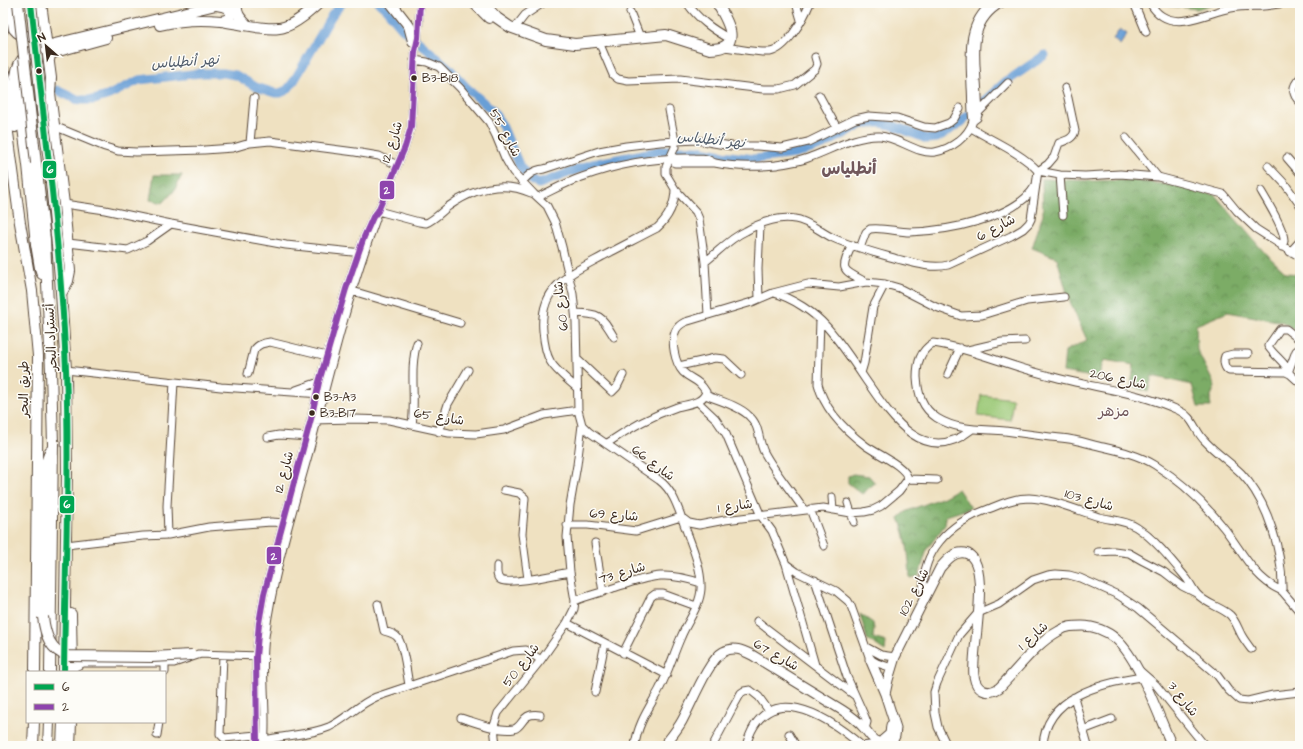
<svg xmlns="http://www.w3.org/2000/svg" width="1303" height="749" font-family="'Architects Daughter','Playpen Sans Arabic',sans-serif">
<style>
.forest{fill:url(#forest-crowns);stroke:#5b6b42}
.pitch{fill:#9ac875;stroke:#6a794a}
.water{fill:#699fd6;stroke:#52647a}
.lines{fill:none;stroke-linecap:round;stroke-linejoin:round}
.river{stroke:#699fd6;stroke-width:9}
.minor-casing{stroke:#564536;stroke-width:9}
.major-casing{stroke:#564536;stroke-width:11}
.highway-casing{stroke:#564536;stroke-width:12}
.minor{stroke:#fff;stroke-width:7}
.major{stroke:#fff;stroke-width:9}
.highway{stroke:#fff;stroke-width:10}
.highway-bridge-casing{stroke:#564536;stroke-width:12;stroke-linecap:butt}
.highway-bridge{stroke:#fff;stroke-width:10}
.bus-1-casing{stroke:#fdfcf7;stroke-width:9}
.bus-2-casing{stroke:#fdfcf7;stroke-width:9}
.bus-1{stroke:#00a651;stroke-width:6}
.bus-2{stroke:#8e44ad;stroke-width:6}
.bus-dot{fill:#3b2a1e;stroke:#fdfcf7;stroke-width:1.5}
.labels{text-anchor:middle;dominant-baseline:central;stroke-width:3;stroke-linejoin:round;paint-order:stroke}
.bus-label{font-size:12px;fill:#3b2a1e;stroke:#fdfcf7;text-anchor:start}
.street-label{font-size:13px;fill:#3b2a1e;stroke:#fdfcf7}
.water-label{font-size:14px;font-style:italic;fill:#4d5968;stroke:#fdfcf7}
.quarter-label{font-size:15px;fill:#71585c;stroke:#fdfcf7}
.district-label{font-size:17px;font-weight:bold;fill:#71585c;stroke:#fdfcf7}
.line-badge{stroke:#fdfcf7;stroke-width:1.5}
.badge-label{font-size:11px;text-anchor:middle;font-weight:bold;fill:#fff}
</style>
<defs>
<pattern id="forest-crowns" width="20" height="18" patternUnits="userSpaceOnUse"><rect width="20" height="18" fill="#7bac66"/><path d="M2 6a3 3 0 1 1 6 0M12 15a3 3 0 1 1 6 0" fill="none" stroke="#668c53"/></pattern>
</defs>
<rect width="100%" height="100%" fill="#fdfcf7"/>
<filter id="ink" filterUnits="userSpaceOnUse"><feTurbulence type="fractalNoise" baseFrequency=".025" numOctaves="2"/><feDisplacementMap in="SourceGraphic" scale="8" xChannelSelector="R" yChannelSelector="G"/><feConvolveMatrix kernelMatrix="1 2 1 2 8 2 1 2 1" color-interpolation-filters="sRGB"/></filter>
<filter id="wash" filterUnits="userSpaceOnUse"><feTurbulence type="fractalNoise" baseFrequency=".012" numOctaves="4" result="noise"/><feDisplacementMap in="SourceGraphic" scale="16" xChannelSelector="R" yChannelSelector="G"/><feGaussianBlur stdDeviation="0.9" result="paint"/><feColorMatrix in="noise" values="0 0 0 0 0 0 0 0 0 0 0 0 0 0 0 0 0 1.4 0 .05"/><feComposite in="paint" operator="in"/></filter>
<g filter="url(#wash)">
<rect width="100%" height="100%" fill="#efe1c1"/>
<path class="forest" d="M1164 3H1217L1197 9 1169 6Z
M154 175H182L174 191 163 203 150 200Z
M1042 179 1094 181 1130 180 1178 186 1215 195 1264 252 1286 273 1300 274V333L1283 322 1228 312 1196 325 1197 350 1215 386 1210 399 1211 407H1198L1192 385 1152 376 1148 392 1131 386 1134 365 1104 360 1098 378 1063 372 1065 351 1087 340 1069 300 1057 258 1032 248 1043 214Z
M853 474 869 476 875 483 862 494 848 483V476Z
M958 489 971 508 946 516 945 525 927 549 919 576 910 578C909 557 907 537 899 518L907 511 944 497Z
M860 614 873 623 874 629 873 638 886 642 885 651 867 639Z"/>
<path class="pitch" d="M981 395 1013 399 1010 420 978 416Z"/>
<path class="water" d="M1120 29 1127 34 1120 45 1113 39Z"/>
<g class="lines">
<path class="river" d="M379 3 386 9 402 28 448 67 467 88 492 110 502 125 520 167 532 181 539 184 592 164 663 150H698L722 155 755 159 796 154 823 145 861 125 870 123H881L892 125 927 139 937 138 956 126 964 119 1004 83 1045 55
M57 90 77 100H94L109 95 139 80 201 73H223L236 75 256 87 275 93H280L287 90 294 81 332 15 342 3"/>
</g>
</g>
<g filter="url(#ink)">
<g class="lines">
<g class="minor-casing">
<path id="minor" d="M687 3C699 20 712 29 730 39
M796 3 801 20
M1134 3 1146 32
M1150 3C1153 8 1157 13 1162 16 1182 29 1211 11 1231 8 1249 5 1266 8 1283 3
M630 12 640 37
M514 29 525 15 543 3
M599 42 613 75 618 79 628 81 680 79 763 89H779L795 85 815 69 817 64 815 57
M723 47C737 48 756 53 770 52 787 49 804 18 810 3
M414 60 427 62 439 67 460 88 489 122 496 136 505 158 513 172 534 194 547 206 555 222 562 247 573 294 576 322 578 410 582 425 577 465 570 505 567 537 570 572 575 601 574 609 567 623 541 660 498 713 494 726 496 746
M1300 78C1292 86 1291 94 1300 102
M819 95 837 128
M669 110 675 141V147L666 167V174L675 189 696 212 699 219 705 262 708 315
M979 112 1008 83
M973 121 977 118 979 112C978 102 978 91 977 81 975 50 970 21 1002 3
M54 126 105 147 118 151 136 152 204 150 233 148 250 143 270 141 355 152 379 156 397 165
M971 128C991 140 1023 154 1038 171
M1126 138 1158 177
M250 143 254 98
M1287 158 1300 173
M675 163H713
M1268 166 1285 184 1300 205
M1038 171 1060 175 1085 176 1120 174 1158 177 1223 194 1237 211 1256 229 1300 257
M1038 171 1048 164 1054 157 1059 143C1067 140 1073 139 1075 131L1068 98 1065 88
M1060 175 1063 215
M522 182C529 174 534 170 544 169L599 151 626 146 660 142 696 140 731 146H757L782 148 808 142 855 119 869 116 897 118 924 127 935 128 949 123 954 119 960 108
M1261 191C1267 201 1285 230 1284 241 1284 243 1282 245 1282 247
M538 197C553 190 567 182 582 177 617 164 658 157 695 158 699 158 704 158 707 159 710 160 712 162 715 163 734 167 756 167 776 165 786 163 798 162 808 158 831 150 855 135 880 136 898 137 918 155 935 152 951 149 968 137 973 121 971 110 972 98 971 87 970 55 965 25 992 3
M64 204 105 210 171 224 286 245 362 253
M378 211 419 222 426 223C434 220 441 212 449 206 473 189 502 180 531 193
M68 243 128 250 147 241 171 224
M852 245C840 271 841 269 866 282
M860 248 866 232 870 229C883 227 897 232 910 232 946 231 1016 219 1035 186
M1290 252 1300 241
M705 262C718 252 730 238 746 231 760 223 779 216 795 219 807 220 822 233 833 238 853 247 876 253 897 259 913 263 932 269 948 265L1011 236 1023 229 1029 223 1031 219 1038 171
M349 290 460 323
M774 293C792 298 815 313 827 327 841 343 853 361 865 379 890 415 923 468 971 430
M759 299 758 269 760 225
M575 313C601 314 601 315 614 337
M968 350 1002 342 1025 341
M1248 354H1233L1225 356C1223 361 1224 368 1229 371L1286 372 1290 374 1300 383
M577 359 612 392 617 387 623 375
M679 366 715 358 724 359 741 375
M66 370 221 387 321 394
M1289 370 1296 351 1300 348
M861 373 864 363 873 307 885 284
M248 374 254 350C258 344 264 343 270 342L327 356
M948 374 960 348
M1290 374C1287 363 1274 356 1268 346L1280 329H1286L1300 340
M577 388C553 367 546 365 543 331 539 286 570 274 603 256 621 247 639 237 657 228 669 217 675 205 675 189
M296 390 319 382
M705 395C718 400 740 406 749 416 760 425 758 440 764 452 774 471 792 492 804 510
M698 402 715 418 726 434 761 516 772 531 786 564 797 572 836 591 848 601 851 606 870 659 877 663 892 668
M313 420 354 419 389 420 449 433 476 434 504 430 544 415 578 410
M412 425C416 398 409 369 417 343
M582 425 589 432 659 480C674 491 679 511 685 527 692 546 702 569 701 589 700 606 687 622 681 637 673 655 668 673 659 690 649 708 637 725 635 746
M439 432 448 404 468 370
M268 437 279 435 310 437
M606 444C629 428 650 416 677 407 687 404 702 404 706 392 699 379 691 380 683 372 675 363 670 341 676 330 678 326 681 324 685 322L752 302 773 293 808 284 839 287 866 282 885 284 899 288 936 307 961 316 982 315 1027 301 1064 297
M908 479 937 480
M504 490 519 493 525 498 522 534 528 579
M832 497 833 510
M848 503 854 522
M810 509 824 546
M567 525H588L636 531 681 517 689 523 699 525 725 520 823 508 851 513 864 512 873 510 881 506 899 491 908 479C906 466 877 454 866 446 846 431 824 409 818 384L820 320
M168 535 167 506 174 382
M595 543 603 592
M66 545 143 536 168 535 209 527 271 522 286 523
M1098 552 1114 551 1129 553 1143 561 1164 572 1182 586 1196 593
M786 564 815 665
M497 566C497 571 496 578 501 580 510 585 558 574 570 572
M815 580 847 677 865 717 867 722 865 729
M1282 591C1254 579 1242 551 1224 528 1205 504 1181 481 1155 465 1139 455 1121 451 1103 447 1094 445 1084 442 1074 440 1066 438 1058 438 1050 437 1035 435 1020 433 1005 431 982 429 958 431 937 418 922 408 918 394 917 377 917 363 920 351 933 343 958 346 980 355 1003 362 1018 367 1034 372 1050 376 1093 388 1137 391 1178 410 1194 417 1194 430 1205 441 1216 453 1230 462 1241 473 1268 501 1283 553 1282 591L1300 612
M924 599C918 552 949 523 991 508 1003 503 1015 498 1029 498 1052 499 1076 510 1099 517 1111 520 1125 520 1136 527 1155 539 1173 562 1187 579 1191 584 1193 590 1197 594 1206 604 1221 607 1230 615 1236 621 1238 629 1242 636 1245 641 1248 645 1251 649
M575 601C588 595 601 593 613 588 650 577 662 570 701 583
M378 604 384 631C388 632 395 634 398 638 404 646 407 675 409 685
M757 621 854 695
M567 623 667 675
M866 647 881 655 895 657
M623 653 651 597 655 594H663L696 606
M198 654 260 656
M223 655 220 734 224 738 257 735
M1140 671 1156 685 1205 746
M73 672 75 667 83 663H174L201 654
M165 672V663
M595 692 605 643
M1074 697 1088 746
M461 718C475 722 499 732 514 729 524 726 521 712 540 715
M1083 730 1112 719
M789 734 796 746
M157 735 159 722
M263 737 265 740 270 739C289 735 310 735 329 727 346 719 359 704 376 697L513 651 526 650 541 660
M713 745 731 711 741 693 744 691 750 690 754 693 759 697 769 711
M257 746 256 657 259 623 264 594 311 419 319 382 346 289 364 237 373 217 378 211 405 147 411 127 415 51 418 38 420 3
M264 746C268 710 260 673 265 637 273 574 292 513 309 452 329 374 348 295 376 219
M746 746C765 677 826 715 862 746
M862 746 878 744
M947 746 938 727 935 713 934 692 937 683 959 635 978 613 999 604 1033 580 1048 575 1056 574 1069 575 1080 578 1118 595 1138 608 1196 657 1217 675 1228 690 1239 700 1248 701 1273 695 1300 692
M1043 746C1045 696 1102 683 1142 677"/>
</g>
<g class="major-casing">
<path id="major" d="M870 659 885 694
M883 740 890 734 891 725
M664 746C670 738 677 730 682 721 691 705 709 659 723 652 734 646 742 650 752 655L842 710C850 715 859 722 865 729 869 735 873 739 878 743
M890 746 895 736 896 728 885 694 888 680 895 657 940 568C947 560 954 551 965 553 994 559 970 654 974 676 976 690 987 696 999 688 1018 669 1035 644 1059 631 1066 626 1074 626 1082 626 1094 626 1107 631 1116 639 1139 659 1159 717 1172 746"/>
</g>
<g class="highway-casing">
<path id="highway" d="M10 3 14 29C21 38 33 39 40 29
M41 3 51 78 50 93 64 204 70 271 68 281 62 292
M238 3C234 12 241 19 247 25
M391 3 409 26 413 41
M474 3 489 18
M483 3 497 18 510 27 546 40 575 44 666 35 710 49C745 49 727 20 717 3
M217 5 227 7 230 11C231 18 228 20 221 21
M3 6V30
M160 25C180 20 200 19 221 21 237 23 270 32 284 27 297 23 309 12 319 3
M49 60 50 55 55 52 106 38
M3 69 5 73 15 127
M3 109 8 133 20 223 32 291 38 356 35 672
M49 161 60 277 66 370 67 471 64 672
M36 163 45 239 51 370 53 444 50 672
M42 274 40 268 36 244 28 165 16 76C18 57 29 52 46 46L224 3
M71 614 72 672
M43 617 44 497 46 463 50 451
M33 746 34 722
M48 746 49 722
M62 746 63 722
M70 746 71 722"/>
</g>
<use href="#minor" class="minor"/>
<use href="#major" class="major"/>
<use href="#highway" class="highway"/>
<g class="highway-bridge-casing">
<path id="highway-bridge" d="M18 3 36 163
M31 3 42 110 49 161
M43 617C45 634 50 651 68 656L151 657 192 655"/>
</g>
<use href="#highway-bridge" class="highway-bridge"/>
<g class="bus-1-casing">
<path id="bus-1" d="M31 3C44 125 61 246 66 369 70 470 65 571 64 672"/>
</g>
<g class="bus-2-casing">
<path id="bus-2" d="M257 746 256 657 259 623 264 594 311 419 319 382 346 289 364 237 373 217 378 211 405 147 411 127 415 51 418 38 420 3"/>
</g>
<use href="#bus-1" class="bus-1"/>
<use href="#bus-2" class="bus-2"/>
</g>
</g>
<g class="bus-dot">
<circle cx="39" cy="71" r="3.5"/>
<circle cx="414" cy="78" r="3.5"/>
<circle cx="316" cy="397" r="3.5"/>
<circle cx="312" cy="413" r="3.5"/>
</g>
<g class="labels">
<g class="bus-label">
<text x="422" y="78">B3-B18</text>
<text x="324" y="397">B3-A3</text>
<text x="320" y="413">B3-B17</text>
</g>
<g class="street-label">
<text transform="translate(505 133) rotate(62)">شارع 55</text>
<text transform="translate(392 142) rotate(-72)">شارع 12</text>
<text transform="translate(996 228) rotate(-28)">شارع 6</text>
<text transform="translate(561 306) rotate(-97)">شارع 60</text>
<text transform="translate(51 337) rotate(-93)">أتستراد البحر</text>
<text transform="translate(1118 379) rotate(12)">شارع 206</text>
<text transform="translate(24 389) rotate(-90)">طريق البحر</text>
<text transform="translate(439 417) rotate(9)">شارع 65</text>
<text transform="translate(653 463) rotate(37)">شارع 66</text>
<text transform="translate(284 472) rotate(-75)">شارع 12</text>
<text transform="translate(1089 500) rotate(16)">شارع 103</text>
<text transform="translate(735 506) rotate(-8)">شارع 1</text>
<text transform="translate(614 515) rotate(4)">شارع 69</text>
<text transform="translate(622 573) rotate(-17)">شارع 73</text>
<text transform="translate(914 592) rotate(-63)">شارع 102</text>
<text transform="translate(1033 636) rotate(-42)">شارع 1</text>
<text transform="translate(776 655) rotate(30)">شارع 67</text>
<text transform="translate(521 665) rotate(-52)">شارع 50</text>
<text transform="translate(1183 699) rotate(52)">شارع 3</text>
</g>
<g class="water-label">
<text transform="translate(185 62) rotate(-4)">نهر أنطلياس</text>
<text transform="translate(711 140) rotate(6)">نهر أنطلياس</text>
</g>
<g class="quarter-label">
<text x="1114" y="411">مزهر</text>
</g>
<g class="district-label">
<text x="849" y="169">أنطلياس</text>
</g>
</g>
<g class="line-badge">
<rect x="42" y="160" width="15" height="19" rx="4" fill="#00a651"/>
<rect x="379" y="180" width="16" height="20" rx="4" fill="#8e44ad"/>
<rect x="59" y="495" width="16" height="19" rx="4" fill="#00a651"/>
<rect x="266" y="546" width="16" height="19" rx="4" fill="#8e44ad"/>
</g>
<g class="badge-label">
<text x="50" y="173">6</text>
<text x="387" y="194">2</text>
<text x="67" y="508">6</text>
<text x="274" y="560">2</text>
</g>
<rect width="1303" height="749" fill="none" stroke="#fdfcf7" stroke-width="16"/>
<rect x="26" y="671" width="140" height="52" fill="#fdfcf7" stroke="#afa8a0"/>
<rect x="34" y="684" width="20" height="6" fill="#00a651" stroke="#afa8a0"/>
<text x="62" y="691" font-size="12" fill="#3b2a1e">6</text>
<rect x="34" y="704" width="20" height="6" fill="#8e44ad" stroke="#afa8a0"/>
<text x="62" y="711" font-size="12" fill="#3b2a1e">2</text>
<g transform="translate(46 46) rotate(332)" stroke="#fdfcf7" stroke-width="3" paint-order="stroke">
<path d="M0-3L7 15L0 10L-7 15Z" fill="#3b2a1e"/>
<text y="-6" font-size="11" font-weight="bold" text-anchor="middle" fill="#3b2a1e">N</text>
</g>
</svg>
